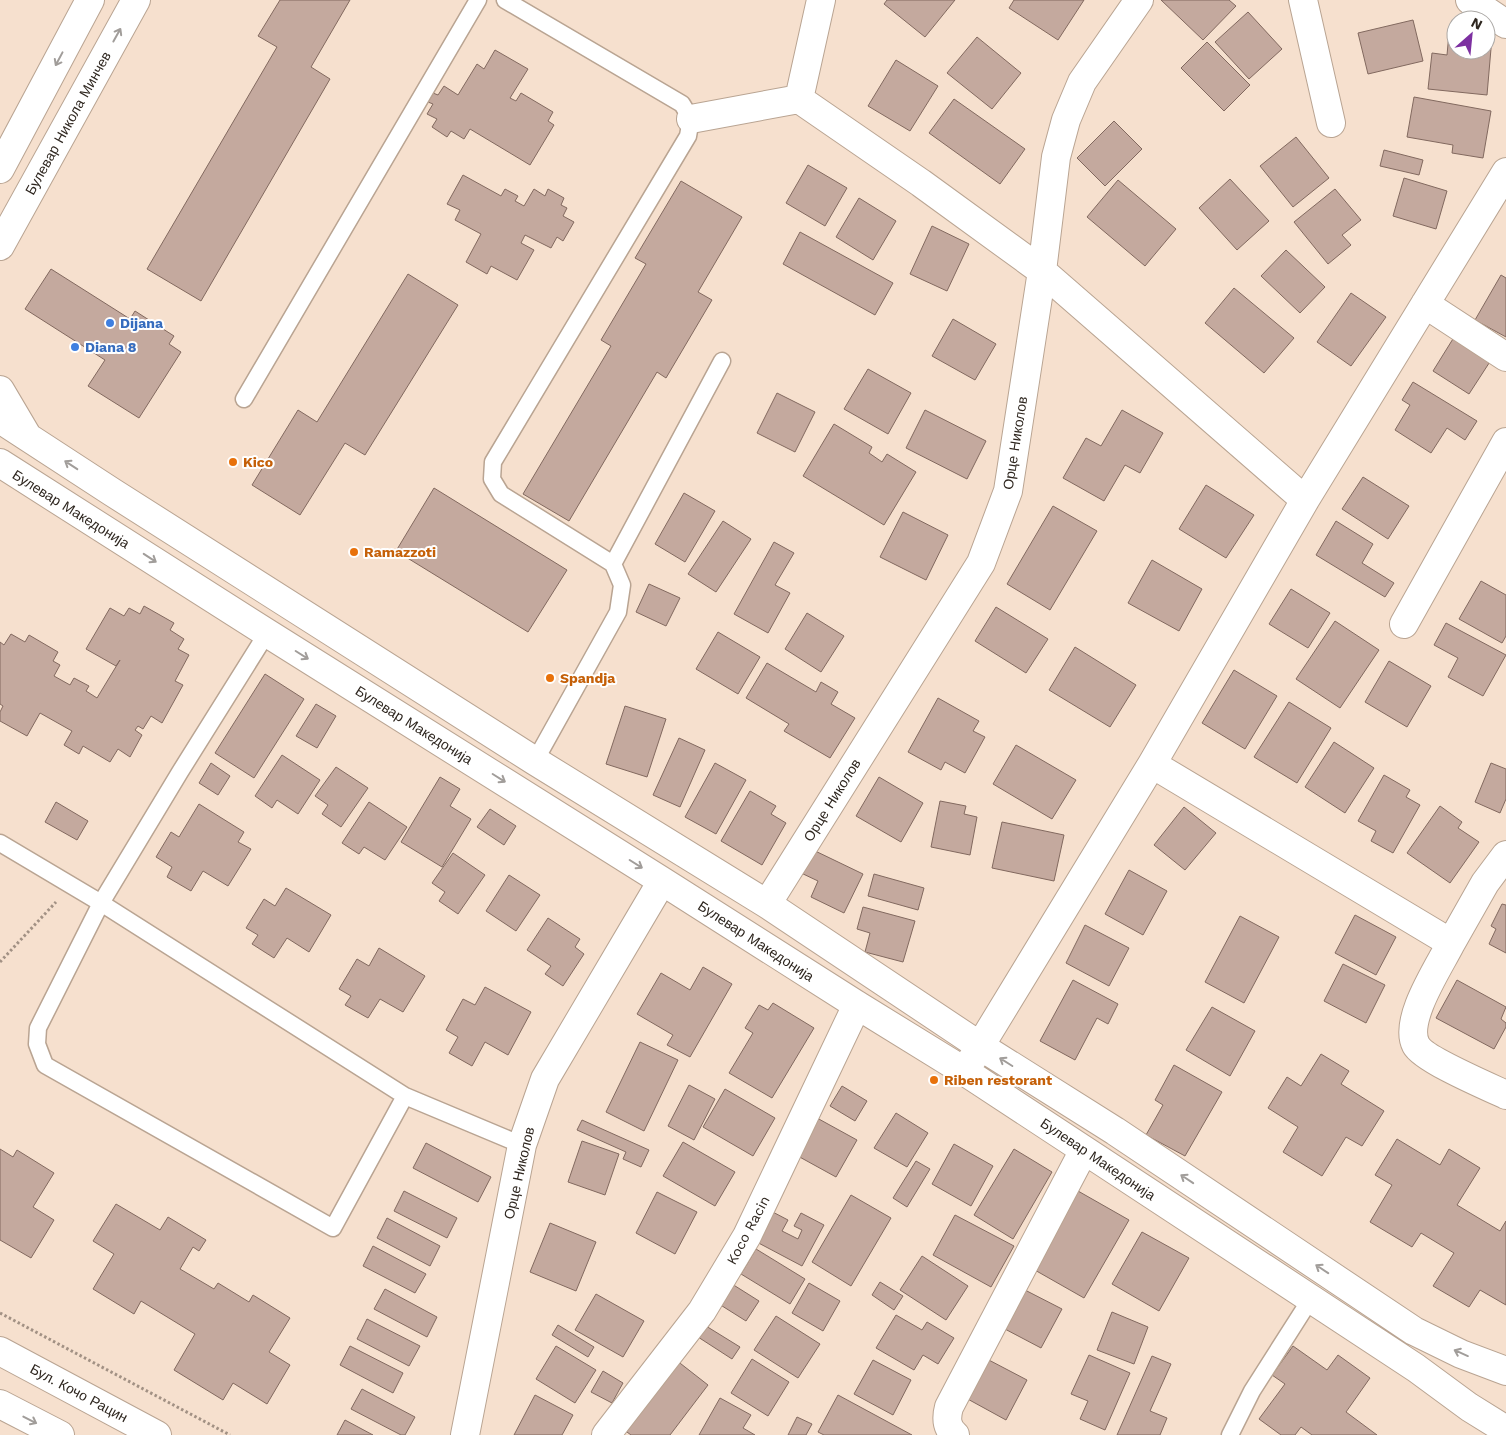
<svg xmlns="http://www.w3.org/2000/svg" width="1506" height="1435" font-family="'Work Sans',sans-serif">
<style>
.building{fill:#c4a99e;stroke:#82695f}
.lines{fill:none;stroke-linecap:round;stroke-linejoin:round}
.service-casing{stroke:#b9a492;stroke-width:19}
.minor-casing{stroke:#b9a492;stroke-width:30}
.path{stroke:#a29184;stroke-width:3;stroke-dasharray:2.5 2.5;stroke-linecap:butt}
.service{stroke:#fff;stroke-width:16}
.minor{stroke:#fff;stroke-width:28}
.oneway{stroke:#a19d9a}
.shop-dot{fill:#3f7fe0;stroke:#fff;stroke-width:2}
.food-dot{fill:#e8710a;stroke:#fff;stroke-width:2}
.labels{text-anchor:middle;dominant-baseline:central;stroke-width:4;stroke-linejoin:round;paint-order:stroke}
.street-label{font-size:14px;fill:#2e261f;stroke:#fff}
.shop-label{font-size:14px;font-weight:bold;fill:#366cbe;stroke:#fff;text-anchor:start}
.food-label{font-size:14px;font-weight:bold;fill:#c56008;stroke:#fff;text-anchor:start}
</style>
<rect width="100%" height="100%" fill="#f6e0ce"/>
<path class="building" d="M280 0H350L311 67 330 79 201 301 147 269 277 47 258 36Z
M887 0H955L925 37 884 4Z
M1014 0H1084L1058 40 1009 8Z
M1161 0H1229L1236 6 1203 40Z
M1248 12 1282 49 1249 79 1215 42Z
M1413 20 1423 61 1368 74 1358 33Z
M1449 33 1456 34V50H1486V37H1492L1487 95 1428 89 1432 53 1447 55Z
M977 37 1021 73 992 109 947 73Z
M1207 42 1250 85 1224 111 1181 68Z
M495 50 528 69 510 98 516 101 521 93 553 112 548 121 554 125 530 165 470 129 464 139 451 131 447 137 432 127 437 119 427 114 433 104 428 102 433 93 438 95 444 86 458 95 477 64 484 69Z
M896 60 938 86 910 131 868 106Z
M1414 97 1491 111 1483 158 1452 153 1453 145 1407 137Z
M954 99 1025 149 1000 184 929 133Z
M1114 121 1142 149 1105 186 1077 158Z
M1296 137 1329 178 1293 207 1260 166Z
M1384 150 1423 160 1419 175 1380 166Z
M808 165 847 188 825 226 786 203Z
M463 175 501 196 505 189 518 196 515 201 524 206 534 189 545 196 548 189 564 198 561 205 567 208 563 216 574 222 563 241 557 237 551 248 525 235 521 243 534 250 517 280 491 266 487 274 466 262 481 234 455 220 460 210 447 204Z
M1404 178 1447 191 1436 229 1393 216Z
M1230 179 1269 221 1237 250 1199 208Z
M1118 180 1176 229 1145 266 1087 217Z
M681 181 742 217 698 292 712 300 666 378 657 372 569 521 523 494 611 346 601 340 646 264 635 258Z
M1335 189 1361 220 1342 235 1351 245 1328 264 1294 222Z
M859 198 896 221 873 260 836 237Z
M932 226 969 244 947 291 910 274Z
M800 232 893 283 875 315 783 264Z
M1286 250 1325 287 1300 313 1261 276Z
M51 269 130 319 135 311 174 336 169 344 181 352 139 418 88 386 105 360 25 309Z
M408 274 458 305 365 455 345 443 300 515 252 485 298 410 317 422Z
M1501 275 1506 278V337L1475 320Z
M1234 288 1294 338 1264 373 1205 323Z
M1351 293 1386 317 1351 366 1317 342Z
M953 319 996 344 975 380 932 356Z
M1456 334 1493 357 1469 394 1433 371Z
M868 369 911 393 888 434 844 409Z
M1413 382 1477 421 1465 440 1447 428 1431 453 1395 430 1410 405 1402 400Z
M777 393 815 412 795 452 757 433Z
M925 410 986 441 967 479 906 448Z
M1122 410 1163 433 1140 473 1125 465 1104 501 1063 478 1086 438 1101 446Z
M834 424 872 447 869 453 882 462 887 454 916 472 884 525 803 476Z
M1363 477 1409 506 1388 539 1342 509Z
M1206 485 1254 515 1226 558 1179 529Z
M434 488 567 570 528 632 396 551Z
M684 493 715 511 685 562 655 544Z
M1053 506 1097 531 1050 610 1007 584Z
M903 512 948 535 926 580 880 557Z
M723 521 751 539 716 592 688 574Z
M1336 521 1373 544 1362 563 1394 583 1385 597 1316 555Z
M774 542 794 553 775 585 790 593 768 633 734 614Z
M1152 560 1202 589 1179 631 1128 603Z
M1481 581 1506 595V636L1502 643 1459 619Z
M649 584 680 598 666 626 636 612Z
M1291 589 1330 613 1308 648 1269 624Z
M144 606 174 623 170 630 184 639 178 649 189 655 175 681 183 685 162 723 151 716 143 729 138 726 135 730 142 735 130 757 118 749 110 762 83 746 79 754 64 745 72 731 40 713 27 736 0 721V712L3 706 0 704V642L4 645 11 634 25 642 29 635 58 652 53 661 60 665 54 676 70 685 74 678 89 686 86 691 97 698 120 660 116 666 86 649 110 608 124 616 129 608 140 614Z
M996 607 1048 639 1026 673 975 641Z
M807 613 844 636 821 672 785 649Z
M1335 621 1379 650 1340 708 1296 679Z
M1446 623 1506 655 1483 696 1448 677 1458 658 1434 645Z
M718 632 760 657 738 694 696 669Z
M1075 647 1136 685 1110 727 1049 690Z
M1389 661 1431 686 1407 727 1365 702Z
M767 663 816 692 821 682 838 692 831 704 855 718 830 758 784 731 789 724 746 698Z
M1234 670 1277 696 1245 749 1202 723Z
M265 674 304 699 254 778 215 753Z
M938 698 979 721 973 731 985 737 965 773 945 762 941 770 908 752Z
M1289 702 1331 728 1297 783 1254 757Z
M316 704 336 716 317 748 296 736Z
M625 706 666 719 647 777 606 764Z
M679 738 705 750 680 807 653 795Z
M1334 742 1374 768 1345 813 1305 787Z
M1016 745 1076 780 1052 819 993 784Z
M282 755 320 780 298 814 277 800 272 808 255 796Z
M211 763 230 776 218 795 199 783Z
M715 763 746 780 716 834 685 817Z
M1491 763 1506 769V799L1500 813 1475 802Z
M336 767 368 788 341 827 322 814 328 805 315 796Z
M1384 775 1410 790 1406 797 1420 805 1393 853 1371 841 1376 831 1358 821Z
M440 777 460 789 450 806 471 819 442 867 401 842Z
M879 777 923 803 901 842 856 816Z
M750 791 776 806 771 814 786 823 762 865 721 841Z
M940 801 966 806 964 814 977 817 970 855 931 847Z
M56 802 88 821 77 840 45 822Z
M369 802 407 827 385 860 364 847 359 854 342 843Z
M199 804 244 832 238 842 251 849 228 886 203 871 191 891 167 877 172 867 156 857 171 832 179 837Z
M1440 806 1462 822 1458 828 1479 842 1450 883 1407 853Z
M1184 807 1216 833 1185 870 1154 845Z
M490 809 516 826 504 845 477 827Z
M1002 822 1064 835 1054 881 992 868Z
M809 848 863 874 844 913 811 897 818 881 799 872Z
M453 853 485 875 458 914 439 901 445 892 432 883Z
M1129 870 1167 891 1143 935 1105 914Z
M874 874 924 888 918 910 868 896Z
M509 875 540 895 516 931 486 911Z
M286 888 331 915 309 952 287 938 274 958 252 944 258 935 246 928 264 899 275 906Z
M1502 904 1506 905V953L1489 944 1496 929 1491 926Z
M863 907 915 921 903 962 865 952 870 933 857 929Z
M1355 915 1396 937 1376 975 1335 953Z
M1240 916 1279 937 1244 1003 1205 982Z
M548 918 580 939 575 947 584 954 563 986 545 974 551 966 527 950Z
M1085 925 1129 948 1109 986 1066 963Z
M379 948 425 976 403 1012 380 999 368 1018 345 1005 351 996 339 989 357 959 369 966Z
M1343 964 1385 985 1366 1023 1324 1001Z
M703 967 732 984 690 1057 667 1045 673 1035 637 1014 661 973 690 990Z
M1073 980 1118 1004 1108 1024 1097 1018 1075 1060 1040 1041Z
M1457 980 1506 1007 1501 1019 1506 1023V1027L1494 1049 1436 1018Z
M485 987 531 1012 508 1055 485 1042 472 1066 449 1053 458 1037 446 1030 463 999 475 1005Z
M773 1003 814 1028 772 1098 729 1073 753 1033 745 1028 759 1005 768 1010Z
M1212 1007 1255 1031 1230 1076 1186 1050Z
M640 1042 678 1060 644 1131 606 1112Z
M1321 1054 1349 1071 1341 1084 1384 1111 1362 1146 1346 1137 1322 1176 1283 1152 1298 1127 1268 1108 1287 1077 1301 1086Z
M1174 1065 1222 1092 1185 1156 1146 1135 1163 1105 1155 1100Z
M689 1085 715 1099 694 1140 668 1126Z
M842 1086 867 1101 855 1121 830 1106Z
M725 1089 775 1118 753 1156 703 1127Z
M896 1113 928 1133 907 1167 874 1148Z
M817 1118 857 1140 836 1177 796 1155Z
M582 1120 649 1150 641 1167 623 1159 626 1152 577 1130Z
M1397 1139 1440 1165 1449 1149 1480 1168 1457 1205 1500 1231 1506 1221V1305L1480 1290 1469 1307 1433 1286 1454 1253 1421 1233 1412 1247 1370 1222 1392 1185 1375 1175Z
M582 1141 619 1154 605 1195 568 1182Z
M683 1142 735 1172 715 1206 663 1176Z
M426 1143 491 1177 478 1202 413 1168Z
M954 1144 993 1166 971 1206 932 1184Z
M0 1149 13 1157 17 1150 54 1173 33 1207 54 1220 31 1258 0 1240Z
M1014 1149 1052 1172 1013 1239 974 1215Z
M916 1161 930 1169 907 1207 893 1198Z
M404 1191 457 1218 447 1238 394 1211Z
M1078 1191 1129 1220 1084 1298 1033 1269Z
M657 1192 697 1212 675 1254 636 1233Z
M851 1195 891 1218 851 1286 812 1262Z
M116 1204 160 1230 168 1217 206 1240 199 1251 193 1247 180 1269 214 1289 218 1283 249 1302 253 1295 290 1318 269 1352 290 1365 267 1404 233 1383 223 1400 174 1370 195 1334 141 1301 134 1314 93 1289 114 1254 93 1241Z
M767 1209 788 1220 782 1231 798 1239 802 1230 794 1226 801 1213 824 1225 802 1266 751 1239Z
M955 1215 1014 1246 991 1287 933 1255Z
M387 1218 440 1246 430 1266 377 1238Z
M550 1223 596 1242 576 1291 530 1272Z
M1142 1232 1189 1258 1159 1311 1112 1284Z
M373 1246 426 1274 415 1293 363 1266Z
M756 1249 805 1279 790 1304 741 1274Z
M922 1256 968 1286 946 1320 900 1290Z
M880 1282 903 1296 894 1310 872 1295Z
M809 1283 840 1301 823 1331 792 1313Z
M732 1284 759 1301 746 1321 719 1304Z
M385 1289 437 1317 427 1337 374 1309Z
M1023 1289 1062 1309 1041 1348 1003 1328Z
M596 1294 644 1321 623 1357 575 1330Z
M1112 1312 1148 1327 1134 1364 1097 1350Z
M896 1315 922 1330 927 1322 954 1338 938 1364 923 1355 914 1370 876 1348Z
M776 1316 820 1344 798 1378 754 1350Z
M367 1319 420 1346 409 1366 357 1339Z
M558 1325 594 1347 588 1357 552 1335Z
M706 1326 740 1347 732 1359 698 1337Z
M350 1346 403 1373 393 1393 340 1365Z
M556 1346 596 1370 575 1403 536 1379Z
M1293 1346 1327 1370 1338 1355 1370 1378 1346 1412 1377 1435H1312L1301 1427 1295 1435H1281L1259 1419 1285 1384 1272 1375Z
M1089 1355 1130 1373 1105 1430 1080 1419 1088 1401 1071 1394Z
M1152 1356 1171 1364 1150 1411 1167 1418 1160 1435H1117Z
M985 1358 1027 1380 1006 1420 964 1397Z
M752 1359 789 1382 768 1416 731 1393Z
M676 1360 708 1385 670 1435H631L623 1429Z
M873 1360 911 1380 893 1415 854 1394Z
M603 1371 623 1383 612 1403 591 1392Z
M362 1389 415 1417 405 1435H401L351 1409Z
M535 1395 573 1415 562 1435H514Z
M838 1395 912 1435H824L818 1432Z
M720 1398 751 1415 743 1428 755 1435H699Z
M797 1417 812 1424 806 1435H788Z
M345 1420 373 1435H337Z"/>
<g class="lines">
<g class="service-casing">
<path id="service" d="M505 0 682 104 691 119 688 136 493 462 492 479 501 494 613 564 622 585 618 612 535 761
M244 399 478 0
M613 564 722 361
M267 633 180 772 101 903 405 1096 522 1145
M0 843 101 903 38 1028 37 1044 45 1065 333 1228 405 1096
M1230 1435 1252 1391 1310 1300"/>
</g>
<g class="minor-casing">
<path id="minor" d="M1303 0 1331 123
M1470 0 1506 24
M799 99 821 0
M691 119 799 99 921 183 1042 271 1305 500
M0 169 90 0
M0 246 136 0
M1425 304 1506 357
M0 390 26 434
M0 419 112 492 535 761 767 904 980 1046 1115 1131 1414 1331 1461 1354 1506 1371
M0 463 267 633 662 881 857 1005 964 1071 1416 1368 1469 1407 1506 1430
M1404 624 1506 442
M1152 764 1451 943C1439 967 1403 1020 1416 1045 1423 1059 1489 1087 1506 1095
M767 904 981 563 1008 491 1042 271 1056 157 1066 120 1082 82 1139 0
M1451 943 1485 883 1506 855
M971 1061 1152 764 1305 500 1506 172
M0 1351 157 1435
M0 1404 60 1435
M465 1435 522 1145 545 1079 662 881
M606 1435 702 1311 747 1236 857 1005
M955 1435C946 1427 946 1418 949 1407L1084 1150"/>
</g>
<path class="path" d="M0 962 56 902
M0 1313 230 1435"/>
<use href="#service" class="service"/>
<use href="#minor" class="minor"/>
</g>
<defs><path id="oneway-shaft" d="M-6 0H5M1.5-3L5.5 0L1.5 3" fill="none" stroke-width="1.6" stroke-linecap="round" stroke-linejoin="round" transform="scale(1.25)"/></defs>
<g class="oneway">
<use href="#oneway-shaft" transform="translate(117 35) rotate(-61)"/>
<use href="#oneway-shaft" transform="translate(59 59) rotate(118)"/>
<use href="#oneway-shaft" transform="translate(71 465) rotate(-147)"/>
<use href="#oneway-shaft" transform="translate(150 558) rotate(33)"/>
<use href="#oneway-shaft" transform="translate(302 655) rotate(32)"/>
<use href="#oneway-shaft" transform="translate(499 778) rotate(32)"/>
<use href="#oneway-shaft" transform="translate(636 864) rotate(32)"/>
<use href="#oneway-shaft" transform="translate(1006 1062) rotate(-148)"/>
<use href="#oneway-shaft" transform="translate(1187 1179) rotate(-146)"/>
<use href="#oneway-shaft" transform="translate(1322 1269) rotate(-146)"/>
<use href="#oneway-shaft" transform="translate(1461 1353) rotate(-156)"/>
<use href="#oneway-shaft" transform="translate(30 1420) rotate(27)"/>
</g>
<g class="shop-dot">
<circle cx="110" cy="323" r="5"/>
<circle cx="75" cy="347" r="5"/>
</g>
<g class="food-dot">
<circle cx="233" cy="462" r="5"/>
<circle cx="354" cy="552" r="5"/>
<circle cx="550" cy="678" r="5"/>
<circle cx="934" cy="1080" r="5"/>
</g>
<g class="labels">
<g class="street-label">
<text transform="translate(68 123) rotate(-61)">Булевар Никола Минчев</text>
<text transform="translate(1015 443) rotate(-81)">Орце Николов</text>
<text transform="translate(71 509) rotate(32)">Булевар Македонија</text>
<text transform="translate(414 725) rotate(32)">Булевар Македонија</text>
<text transform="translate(832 800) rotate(-58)">Орце Николов</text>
<text transform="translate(756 941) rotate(33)">Булевар Македонија</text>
<text transform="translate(1098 1159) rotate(34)">Булевар Македонија</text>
<text transform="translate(519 1173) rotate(-77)">Орце Николов</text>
<text transform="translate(748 1230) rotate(-62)">Koco Racin</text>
<text transform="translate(79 1393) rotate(28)">Бул. Кочо Рацин</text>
</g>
<g class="shop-label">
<text x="120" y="323">Dijana</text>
<text x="85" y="347">Diana 8</text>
</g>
<g class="food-label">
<text x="243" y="462">Kico</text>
<text x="364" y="552">Ramazzoti</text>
<text x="560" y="678">Spandja</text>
<text x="944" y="1080">Riben restorant</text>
</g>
</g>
<g transform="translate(1471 35) rotate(27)"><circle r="24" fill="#ffffff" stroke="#aba8a5"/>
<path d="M0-4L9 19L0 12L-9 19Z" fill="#7d30a1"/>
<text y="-8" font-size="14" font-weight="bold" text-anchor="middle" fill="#2e261f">N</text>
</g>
</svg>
